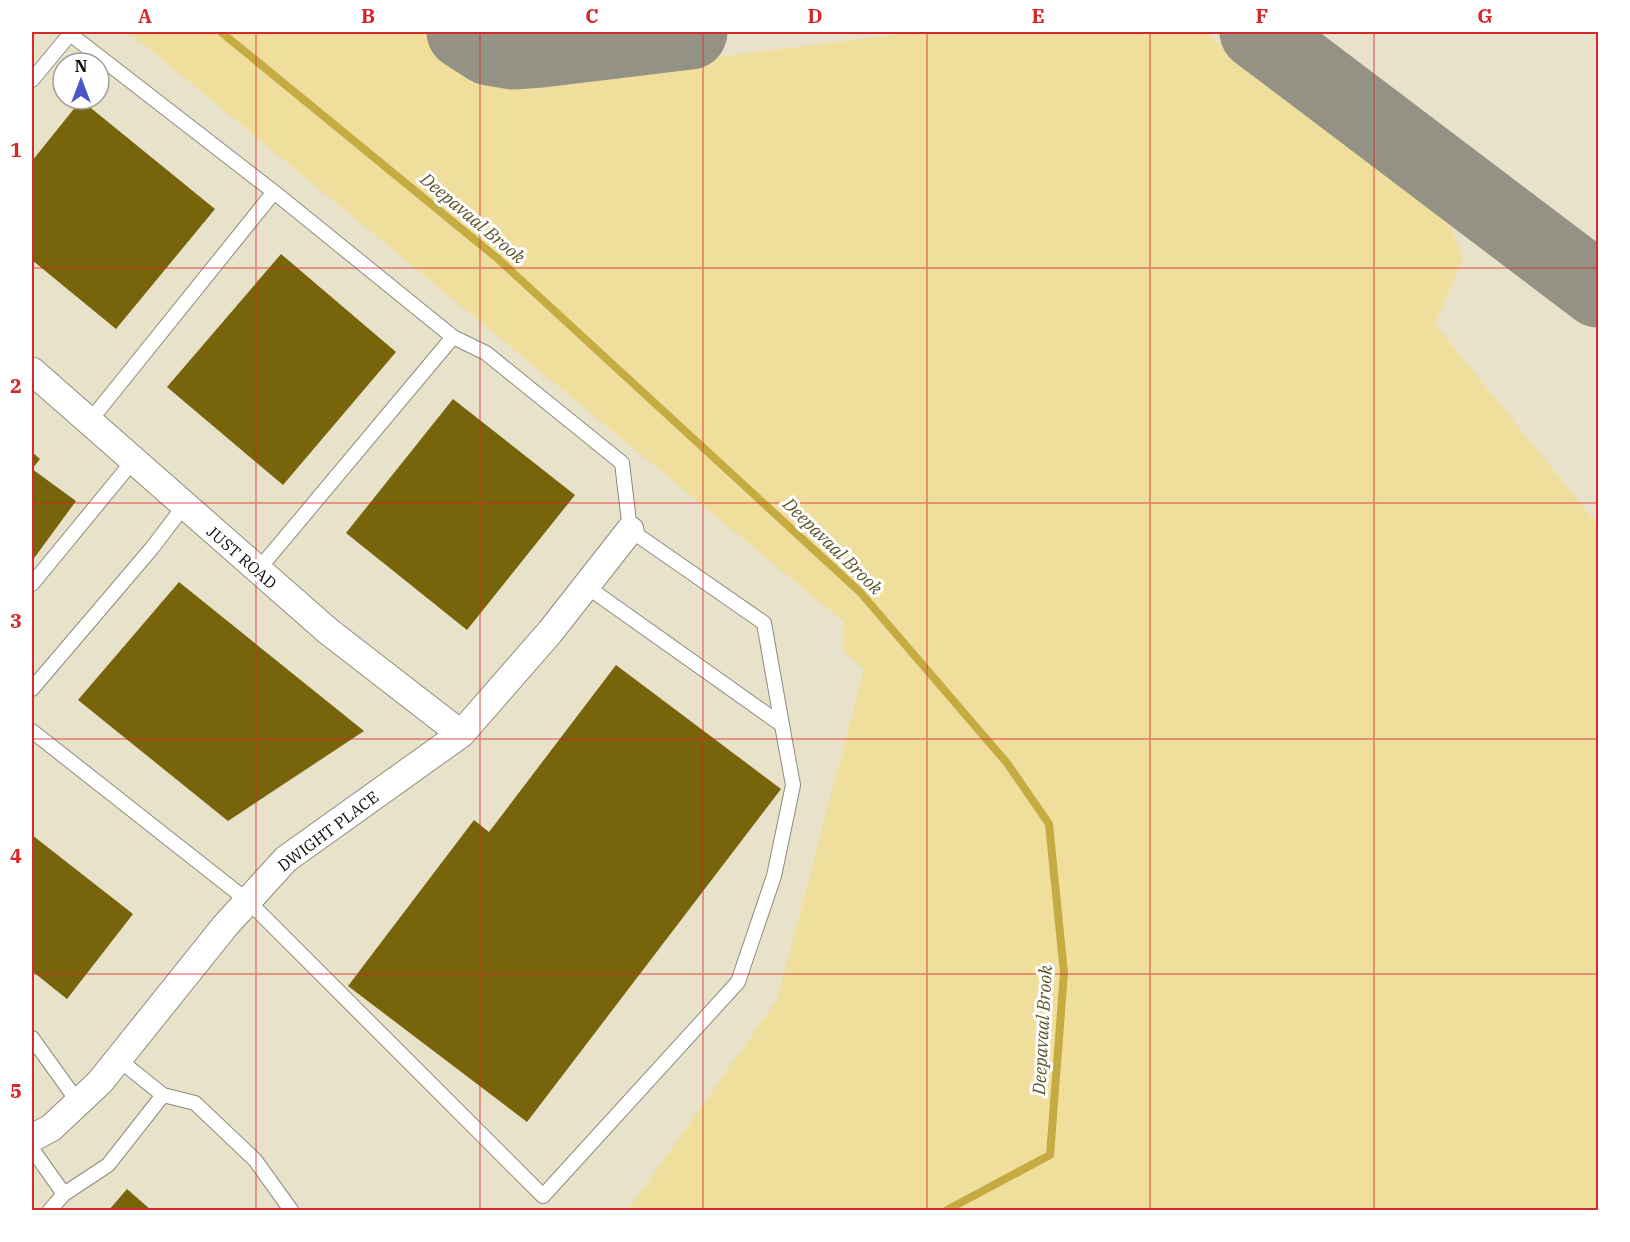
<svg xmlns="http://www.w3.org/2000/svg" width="1630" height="1242" font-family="'IBM Plex Serif',serif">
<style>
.built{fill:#e8e2ca;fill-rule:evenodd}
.green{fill:#f0de9d}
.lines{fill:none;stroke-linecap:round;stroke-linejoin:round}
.stream{stroke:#c6ab42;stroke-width:8}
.taxiway{stroke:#949185;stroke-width:75}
.building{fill:#78640a}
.lane-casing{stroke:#8f8b7c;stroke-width:16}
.street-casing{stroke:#8f8b7c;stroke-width:29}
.lane{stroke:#fff;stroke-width:14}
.street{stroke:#fff;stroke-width:27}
.grid{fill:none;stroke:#d62828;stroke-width:1.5;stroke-opacity:0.55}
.labels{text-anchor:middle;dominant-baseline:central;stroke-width:6;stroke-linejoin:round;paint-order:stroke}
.street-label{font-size:16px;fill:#0e0d08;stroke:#fff}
.water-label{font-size:18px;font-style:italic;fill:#5e5227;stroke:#fff}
.neatline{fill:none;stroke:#d62828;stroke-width:2}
.grid-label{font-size:20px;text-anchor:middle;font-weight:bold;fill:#d62828}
</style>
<rect width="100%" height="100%" fill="#f3efde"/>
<path class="built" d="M32 32H1598V1210H32ZM63 63H99V99H63Z"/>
<path class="green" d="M129 32H436L443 49 519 82 917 32H1204L1447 217 1463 258 1435 324 1598 525V1210H628L777 1000 864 669 844 652V622Z"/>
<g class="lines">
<path class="stream" d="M221 32 497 258 860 592 1007 763 1049 824 1064 973 1050 1155 947 1210"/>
<path class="taxiway" d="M464 32 489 48 513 52 541 50 690 32
M1257 32 1598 290"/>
</g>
<path class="building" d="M81 100 215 209 116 329 32 260V161Z
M281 254 396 352 283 485 167 387Z
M453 399 575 495 467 630 346 533Z
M32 452 40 459 32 469 76 501 32 561Z
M179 582 364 731 228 821 78 700Z
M616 665 781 789 527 1122 348 986 474 820 489 832Z
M32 835 133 914 67 999 32 971Z
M127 1189 151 1210H109Z"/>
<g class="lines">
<g class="lane-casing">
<path id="lane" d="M32 80 70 34 274 192
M453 337 486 353 622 463 630 530 764 623 782 725
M89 422 274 192 453 337 258 570
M32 584 133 461
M32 689 152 548 184 506
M32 731 248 901 543 1196 738 982 774 876 793 785 782 725 586 586
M32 1038 78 1102
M118 1059 163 1095
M32 1149 64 1194
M50 1210 64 1194 108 1165 163 1095 195 1103 255 1160 291 1210"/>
</g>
<g class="street-casing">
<path id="street" d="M32 371 328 631 461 734
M32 1138 51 1128 100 1082 225 926 286 859 461 734 550 632 630 530"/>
</g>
<use href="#lane" class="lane"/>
<use href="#street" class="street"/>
</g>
<path class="grid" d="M256 32V1210M480 32V1210M703 32V1210M927 32V1210M1150 32V1210M1374 32V1210M32 268H1598M32 503H1598M32 739H1598M32 974H1598"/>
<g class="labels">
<g class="street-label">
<text transform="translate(242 557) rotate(41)">JUST ROAD</text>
<text transform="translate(328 831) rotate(-37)">DWIGHT PLACE</text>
</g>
<g class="water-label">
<text transform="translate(473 218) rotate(40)">Deepavaal Brook</text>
<text transform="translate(833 546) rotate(44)">Deepavaal Brook</text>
<text transform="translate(1042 1030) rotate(-87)">Deepavaal Brook</text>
</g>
</g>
<rect width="1630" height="1242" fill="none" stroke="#ffffff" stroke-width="66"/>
<g transform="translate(81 81)"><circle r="28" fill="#ffffff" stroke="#9f9e9c" stroke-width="1.5"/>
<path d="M0-4.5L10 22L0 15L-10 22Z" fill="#4b56cb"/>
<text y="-9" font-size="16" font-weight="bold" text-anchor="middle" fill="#0e0d08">N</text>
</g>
<rect x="33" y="33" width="1564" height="1176" class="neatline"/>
<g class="grid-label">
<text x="145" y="23">A</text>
<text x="368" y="23">B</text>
<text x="592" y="23">C</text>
<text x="815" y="23">D</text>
<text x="1038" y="23">E</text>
<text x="1262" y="23">F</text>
<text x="1485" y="23">G</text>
<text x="16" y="157">1</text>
<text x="16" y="393">2</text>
<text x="16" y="628">3</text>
<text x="16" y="863">4</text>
<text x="16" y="1098">5</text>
</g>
</svg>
